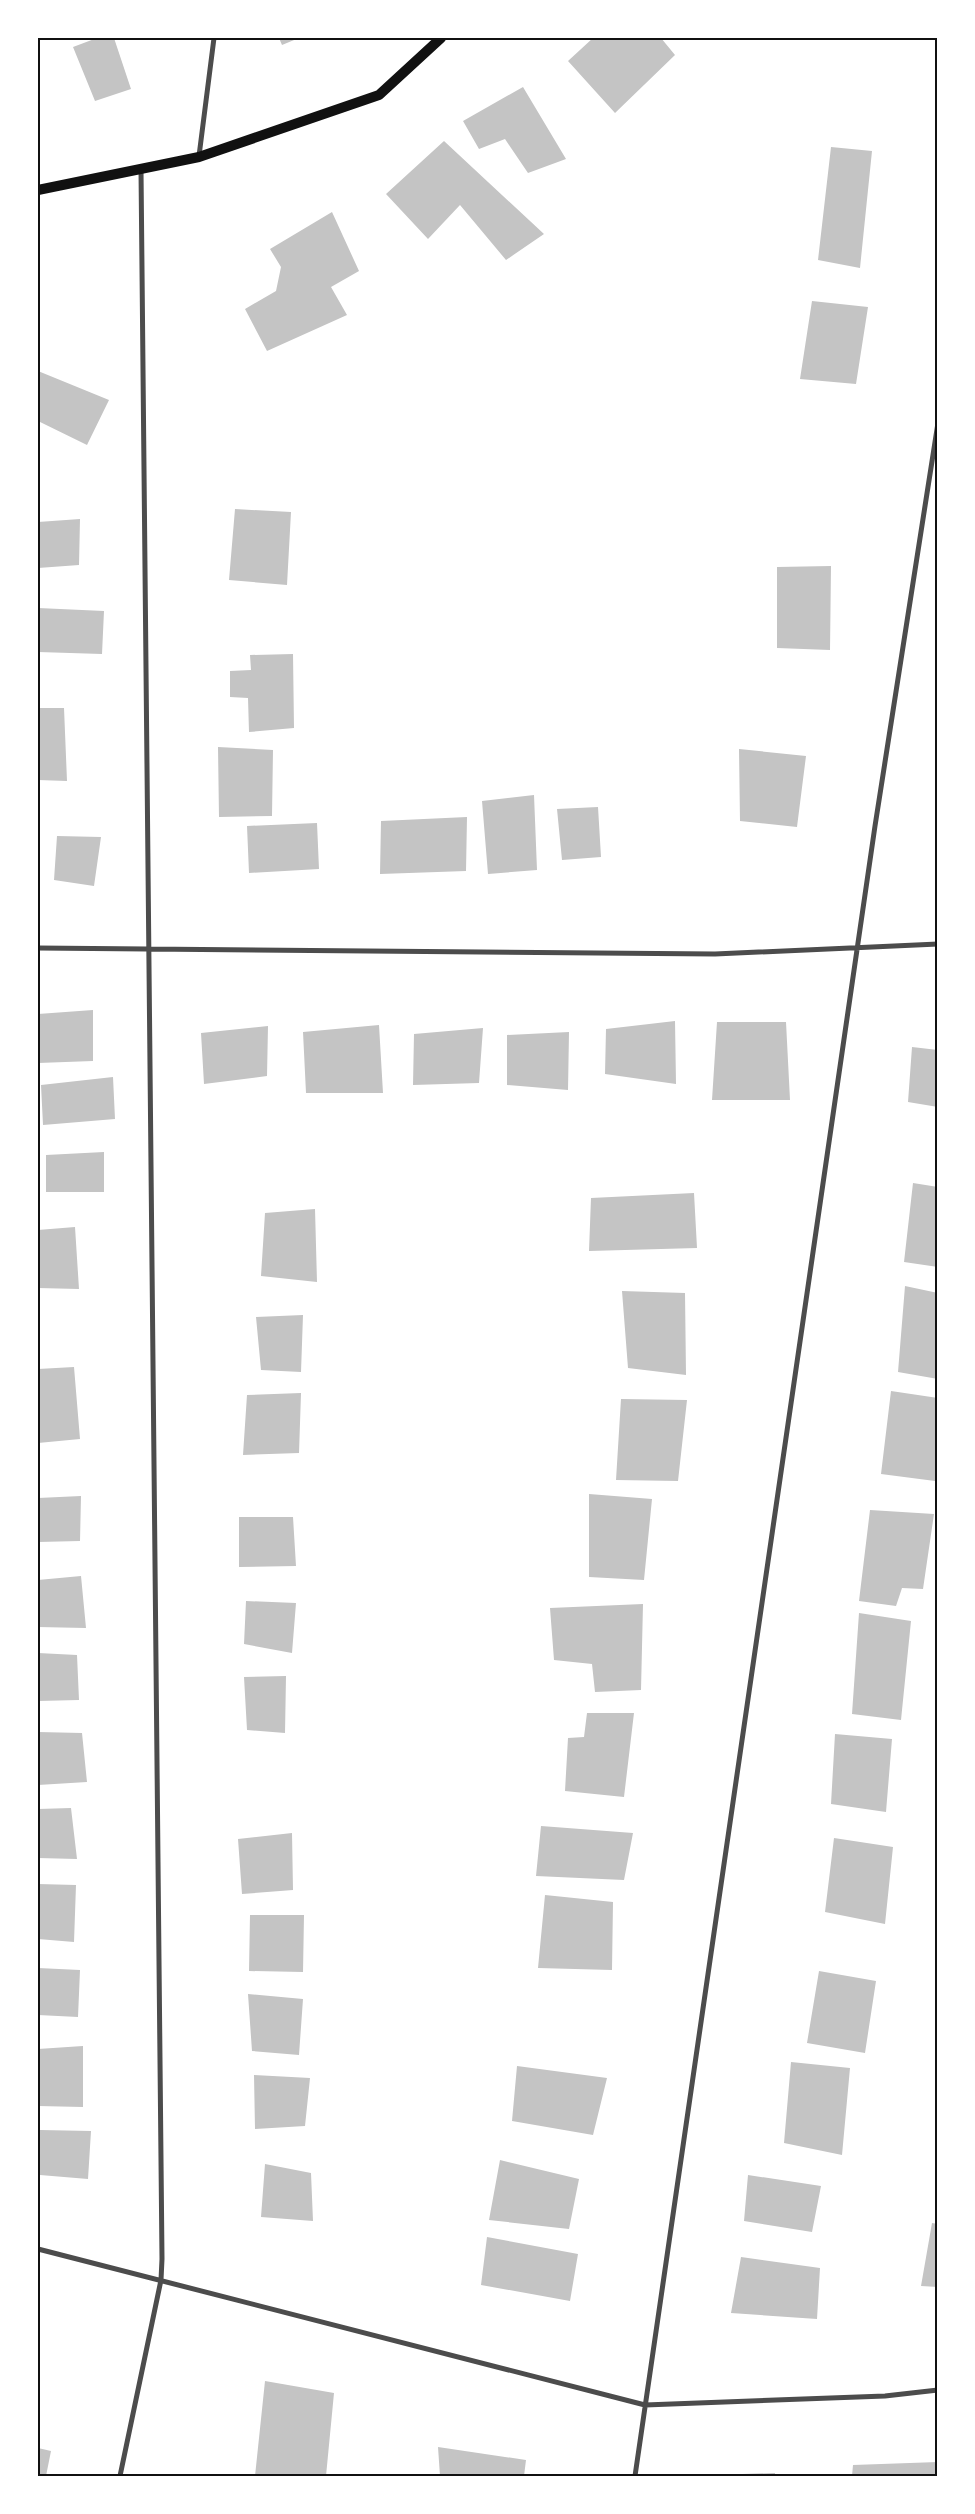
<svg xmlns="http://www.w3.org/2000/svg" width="975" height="2514" font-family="'Space Grotesk',sans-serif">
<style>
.building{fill:#c4c4c4}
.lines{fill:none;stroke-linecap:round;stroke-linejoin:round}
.minor{stroke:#4c4c4c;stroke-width:5}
.secondary{stroke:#111;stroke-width:10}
.neatline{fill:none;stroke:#111;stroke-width:2}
</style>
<rect width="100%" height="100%" fill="#fff"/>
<path class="building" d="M97 38H114L131 89 95 101 73 47Z
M279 38H299L282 45Z
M593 38H661L675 55 615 113 568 61Z
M523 87 566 159 528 173 505 139 479 149 463 121Z
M444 141 544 234 506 260 460 205 428 239 386 194Z
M831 147 872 151 860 268 818 260Z
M332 212 359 271 331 287 347 315 267 351 245 309 276 291 281 267 270 249Z
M812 301 868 307 856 384 800 379Z
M38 371 109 400 87 445 38 421Z
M235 509 291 512 287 585 229 580Z
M80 519 79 565 38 568V522Z
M831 566 830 650 777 648V567Z
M38 608 104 611 102 654 38 652Z
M293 654 294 728 249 732 248 698 230 697V671L251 670 250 655Z
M38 708H64L67 781 38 780Z
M218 747 273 750 272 816 219 817Z
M739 749 806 756 797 827 740 821Z
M534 795 537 870 488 874 482 801Z
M598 807 601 857 562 860 557 809Z
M467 817 466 871 380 874 381 821Z
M317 823 319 869 249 873 247 826Z
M57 836 101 837 94 886 54 880Z
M93 1010V1061L38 1063V1014Z
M675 1021 676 1084 605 1074 606 1029Z
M717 1022H786L790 1100H712Z
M379 1025 383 1093H306L303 1032Z
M268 1026 267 1076 204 1084 201 1033Z
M483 1028 479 1083 413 1085 414 1034Z
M569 1032 568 1090 507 1085V1035Z
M912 1047 938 1050V1107L908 1102Z
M113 1077 115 1119 43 1125 41 1085Z
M104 1152V1192H46V1155Z
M913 1183 938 1187V1267L904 1262Z
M694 1193 697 1248 589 1251 591 1198Z
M315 1209 317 1282 261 1276 265 1213Z
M75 1227 79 1289 38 1288V1230Z
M905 1286 938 1293V1379L898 1372Z
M622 1291 685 1293 686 1375 628 1368Z
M303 1315 301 1372 261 1370 256 1317Z
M74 1367 80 1439 38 1443V1369Z
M891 1391 938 1398 935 1481 881 1474Z
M301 1393 299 1453 243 1455 247 1395Z
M621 1399 687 1400 678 1481 616 1480Z
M589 1494 652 1499 644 1580 589 1577Z
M81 1496 80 1541 38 1542V1498Z
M870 1510 934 1514 923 1589 902 1588 896 1606 859 1601Z
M239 1517H293L296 1566 239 1567Z
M81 1576 86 1628 38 1627V1580Z
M246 1601 296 1603 292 1653 244 1644Z
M643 1604 641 1690 595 1692 592 1664 554 1660 550 1608Z
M859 1613 911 1621 901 1720 852 1714Z
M38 1653 77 1655 79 1700 38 1701Z
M286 1676 285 1733 247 1730 244 1677Z
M587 1713H634L624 1797 565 1791 568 1738 584 1737Z
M38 1732 82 1733 87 1782 38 1785Z
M835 1734 892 1739 886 1812 831 1804Z
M71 1808 77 1859 38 1858V1809Z
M541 1826 633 1833 624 1880 536 1876Z
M292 1833 293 1890 242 1894 238 1839Z
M834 1838 893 1847 885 1924 825 1912Z
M38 1884 76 1885 74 1942 38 1939Z
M545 1895 613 1902 612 1970 538 1968Z
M250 1915H304L303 1972 249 1971Z
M38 1968 80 1970 78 2017 38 2015Z
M819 1971 876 1981 865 2053 807 2043Z
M248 1994 303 1999 299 2055 252 2051Z
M83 2046V2107L38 2106V2049Z
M791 2062 850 2068 842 2155 784 2143Z
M517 2066 607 2078 593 2135 512 2121Z
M254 2075 310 2078 305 2126 255 2129Z
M40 2130 91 2131 88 2179 40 2175Z
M500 2160 579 2179 569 2229 489 2220Z
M265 2164 311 2173 313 2221 261 2217Z
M748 2175 821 2186 812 2232 744 2221Z
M932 2223 938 2224V2287L921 2286Z
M487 2237 578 2254 570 2301 481 2285Z
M741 2257 820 2268 817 2319 731 2313Z
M265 2381 334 2393 326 2476H255Z
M438 2447 526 2460 524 2476H440Z
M38 2448 51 2451 46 2476H38Z
M938 2462V2476H852L853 2465Z
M775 2473V2476H714V2475Z"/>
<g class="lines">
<path class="minor" d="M199 156 214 38
M38 948 715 954 938 944
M38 2249 645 2405 885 2396 938 2390
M120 2476 161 2280 162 2259 141 170
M635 2476 875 826 938 423"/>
<path class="secondary" d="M38 190 199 157 379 95 441 38"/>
</g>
<rect width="975" height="2514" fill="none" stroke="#ffffff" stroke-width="78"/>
<rect x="39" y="39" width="897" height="2436" class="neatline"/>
</svg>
